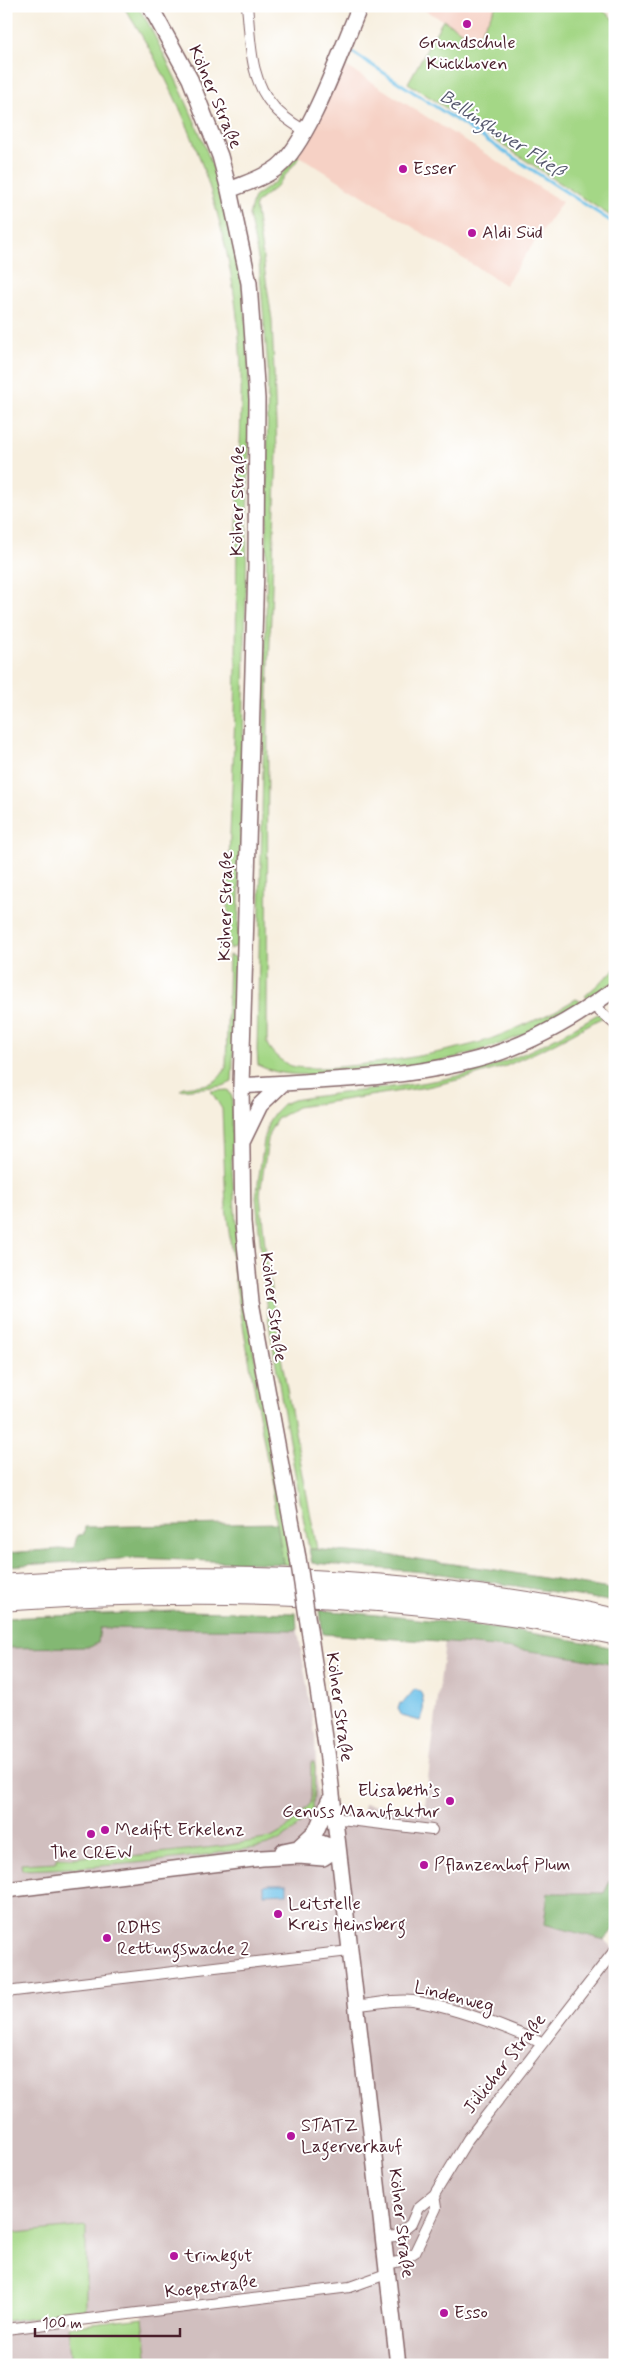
<svg xmlns="http://www.w3.org/2000/svg" width="621" height="2371" font-family="Mynerve,sans-serif">
<style>
.built{fill:#f6d1c5}
.industrial{fill:#d1bfbf}
.green{fill:#a4d786;stroke:#777b58}
.forest{fill:#83b873;stroke:#666c4f}
.water{fill:#6cc1e9;stroke:#5b708a}
.lines{fill:none;stroke-linecap:round;stroke-linejoin:round}
.stream{stroke:#6cc1e9;stroke-width:3}
.street-casing{stroke:#87686a;stroke-width:12}
.secondary-casing{stroke:#87686a;stroke-width:18}
.highway-casing{stroke:#87686a;stroke-width:21}
.street{stroke:#fff;stroke-width:10}
.secondary{stroke:#fff;stroke-width:15}
.highway{stroke:#fff;stroke-width:19}
.secondary-bridge-casing{stroke:#87686a;stroke-width:18;stroke-linecap:butt}
.secondary-bridge{stroke:#fff;stroke-width:15}
.poi-dot{fill:#b5179e;stroke:#fff;stroke-width:2}
.labels{text-anchor:middle;dominant-baseline:central;stroke-width:4;stroke-linejoin:round;paint-order:stroke}
.poi-label{font-size:18px;fill:#4a1f2b;stroke:#fff;text-anchor:start}
.street-label{font-size:18px;fill:#4a1f2b;stroke:#fff}
.water-label{font-size:19px;font-style:italic;fill:#56586e;stroke:#fff}
</style>
<rect width="100%" height="100%" fill="#fff"/>
<filter id="ink" filterUnits="userSpaceOnUse"><feTurbulence type="fractalNoise" baseFrequency=".02" numOctaves="2"/><feDisplacementMap in="SourceGraphic" scale="10" xChannelSelector="R" yChannelSelector="G"/><feConvolveMatrix kernelMatrix="1 2 1 2 8 2 1 2 1" color-interpolation-filters="sRGB"/></filter>
<filter id="wash" filterUnits="userSpaceOnUse"><feTurbulence type="fractalNoise" baseFrequency=".0096" numOctaves="4" result="noise"/><feDisplacementMap in="SourceGraphic" scale="20" xChannelSelector="R" yChannelSelector="G"/><feGaussianBlur stdDeviation="1.12" result="paint"/><feColorMatrix in="noise" values="0 0 0 0 0 0 0 0 0 0 0 0 0 0 0 0 0 1.4 0 .05"/><feComposite in="paint" operator="in"/></filter>
<g filter="url(#wash)">
<rect width="100%" height="100%" fill="#f7efdf"/>
<path class="built" d="M418 6H496L476 40Z
M341 63 562 202 505 285 298 155Z"/>
<path class="industrial" d="M296 1619 315 1734 317 1798 347 1812 362 1814 364 1804 424 1812 445 1642 578 1657 615 1665V1872L604 1893H548L544 1924 605 1940 615 1949V2365H148L141 2307 67 2315 72 2365H6V1624Z"/>
<path class="green" d="M123 6H137L148 23C186 98 223 176 238 259 254 347 249 438 247 526 245 664 242 802 238 940L236 947 229 949C226 870 233 791 235 711 237 651 236 591 237 531 238 478 242 425 241 371 237 242 195 114 123 6Z
M496 6H597L615 20V219L408 83 443 20 476 40Z
M298 155 299 158 276 187 255 204 272 320 277 452 268 695 267 1044C272 1053 279 1060 289 1065 316 1077 462 1051 493 1038 512 1031 530 1022 549 1014 558 1010 567 1004 576 999L580 1001 581 1004C574 1012 561 1016 552 1021 484 1057 416 1069 340 1073 313 1075 282 1078 258 1065L257 1050 266 626 268 367 259 263 249 215 254 197 274 183Z
M229 955 235 957 238 965 232 1082 223 1086 180 1090 183 1087C204 1084 216 1088 226 1067Z
M615 969V980L603 992 590 1000 585 996Z
M598 1014 603 1017 549 1046 506 1066 470 1077 427 1087 297 1107 277 1119 269 1133 260 1194 266 1256 281 1357 317 1549H309L282 1402 266 1303 256 1197 265 1134 269 1121 275 1112 283 1104 293 1100C350 1090 407 1088 463 1075 512 1063 555 1039 598 1014Z
M228 1090 232 1097V1168L237 1238 244 1295 291 1565 283 1564 267 1459 235 1281 226 1207 222 1109 211 1091Z
M311 1762H314L315 1768 313 1810C303 1821 293 1833 279 1840 266 1848 246 1849 231 1851 162 1862 92 1868 22 1870L21 1864 56 1862V1858H74L119 1852 121 1857 223 1846 271 1838 285 1830 311 1803Z
M86 2226V2310L6 2321V2234Z
M143 2318 148 2365H72L68 2327Z"/>
<path class="forest" d="M277 1523 283 1564 136 1558 6 1566V1553L74 1548 77 1536 84 1534 85 1527Z
M309 1549 388 1555 496 1570 615 1590V1602L435 1573 312 1563Z
M319 1610C418 1618 517 1628 615 1648V1665C519 1645 420 1641 323 1634Z
M177 1611 296 1613 297 1630 100 1628 98 1643 90 1647 6 1648V1618Z
M615 1872V1927L605 1940 544 1924 548 1893H604Z"/>
<path class="water" d="M415 1689 420 1691C425 1700 424 1712 420 1721L402 1716 398 1709 400 1703H403Z
M270 1884H287V1893L264 1894V1885Z"/>
<g class="lines">
<path class="stream" d="M349 50 615 224"/>
</g>
</g>
<g filter="url(#ink)">
<g class="lines">
<g class="street-casing">
<path id="street" d="M247 6C251 41 249 80 274 107 282 117 294 124 305 131
M592 1005 615 1024
M333 1818 432 1830
M6 1992 349 1951
M356 2005C375 2005 393 1998 413 2001 457 2008 501 2025 542 2043
M384 2237 396 2236 411 2224 418 2208 434 2195 468 2139 615 1950
M388 2264 401 2261 415 2252 436 2208 434 2195
M6 2329 350 2287 389 2273"/>
</g>
<g class="secondary-casing">
<path id="secondary" d="M150 6 190 79 220 156 229 190 249 283 257 399 256 567 241 1086 243 1223 251 1302 298 1558
M229 190C246 183 264 178 278 167 310 141 342 47 360 6
M241 1086C315 1080 390 1080 463 1063 517 1051 570 1022 615 989
M243 1140 260 1105 282 1084
M310 1636 327 1751 398 2365
M300 1846 316 1831 329 1801
M283 1851 321 1843 337 1849
M6 1890 262 1858 299 1856 323 1858 337 1849"/>
</g>
<g class="highway-casing">
<path id="highway" d="M6 1584C209 1569 415 1575 615 1618
M6 1601C210 1587 415 1593 615 1635"/>
</g>
<use href="#street" class="street"/>
<use href="#secondary" class="secondary"/>
<use href="#highway" class="highway"/>
<g class="secondary-bridge-casing">
<path id="secondary-bridge" d="M298 1558 310 1636"/>
</g>
<use href="#secondary-bridge" class="secondary-bridge"/>
</g>
</g>
<g class="poi-dot">
<circle cx="467" cy="24" r="5"/>
<circle cx="403" cy="169" r="5"/>
<circle cx="472" cy="233" r="5"/>
<circle cx="450" cy="1801" r="5"/>
<circle cx="105" cy="1830" r="5"/>
<circle cx="91" cy="1834" r="5"/>
<circle cx="424" cy="1865" r="5"/>
<circle cx="278" cy="1914" r="5"/>
<circle cx="107" cy="1938" r="5"/>
<circle cx="291" cy="2136" r="5"/>
<circle cx="174" cy="2256" r="5"/>
<circle cx="444" cy="2313" r="5"/>
</g>
<g class="labels">
<g class="poi-label">
<text x="467" y="43" text-anchor="middle">Grundschule<tspan x="467" dy="21">Kückhoven</tspan></text>
<text x="413" y="169">Esser</text>
<text x="482" y="233">Aldi Süd</text>
<text x="440" y="1791" text-anchor="end">Elisabeth’s<tspan x="440" dy="21">Genuss Manufaktur</tspan></text>
<text x="115" y="1830">Medifit Erkelenz</text>
<text x="91" y="1853" text-anchor="middle">The CREW</text>
<text x="434" y="1865">Pflanzenhof Plum</text>
<text x="288" y="1904">Leitstelle<tspan x="288" dy="21">Kreis Heinsberg</tspan></text>
<text x="117" y="1928">RDHS<tspan x="117" dy="21">Rettungswache 2</tspan></text>
<text x="301" y="2126">STATZ<tspan x="301" dy="21">Lagerverkauf</tspan></text>
<text x="184" y="2256">trinkgut</text>
<text x="454" y="2313">Esso</text>
</g>
<g class="street-label">
<text transform="translate(215 97) rotate(67)">Kölner Straße</text>
<text transform="translate(238 501) rotate(-89)">Kölner Straße</text>
<text transform="translate(226 906) rotate(-89)">Kölner Straße</text>
<text transform="translate(273 1307) rotate(82)">Kölner Straße</text>
<text transform="translate(339 1707) rotate(82)">Kölner Straße</text>
<text transform="translate(454 1997) rotate(14)">Lindenweg</text>
<text transform="translate(505 2064) rotate(-52)">Jülicher Straße</text>
<text transform="translate(401 2223) rotate(83)">Kölner Straße</text>
<text transform="translate(211 2287) rotate(-7)">Koepestraße</text>
</g>
<g class="water-label">
<text transform="translate(502 134) rotate(33)">Bellinghover Fließ</text>
</g>
</g>
<rect width="621" height="2371" fill="none" stroke="#fff" stroke-width="25"/>
<path d="M35 2328v8h145v-8" fill="none" stroke="#4a1f2b" stroke-width="2.5"/>
<text x="42" y="2328" font-size="15" fill="#4a1f2b" stroke="#ffffff" stroke-width="4" paint-order="stroke">100 m</text>
</svg>
